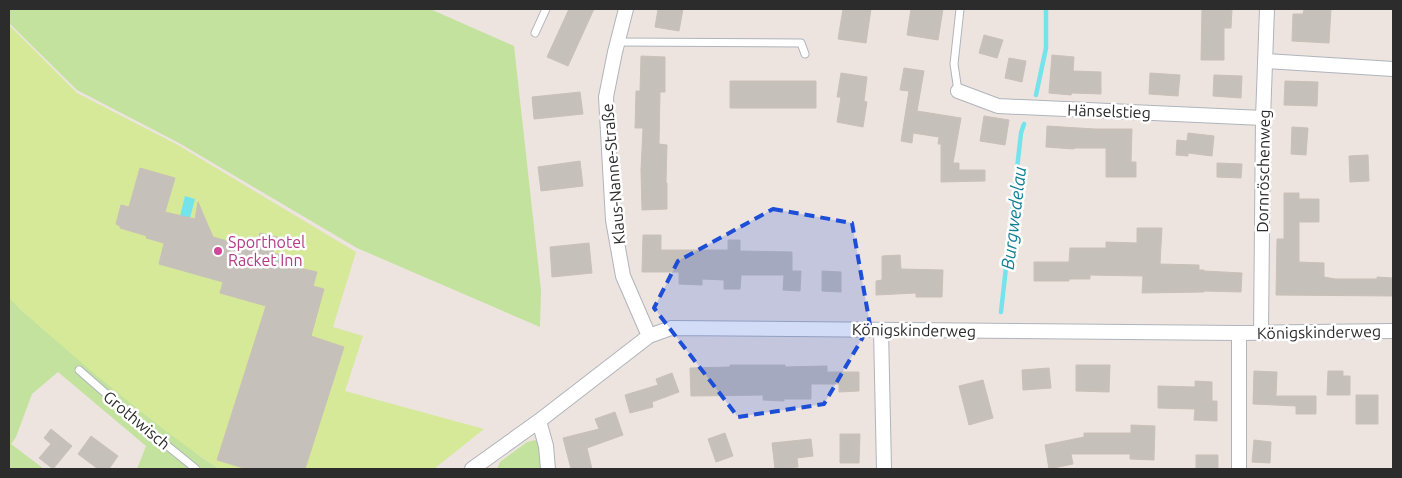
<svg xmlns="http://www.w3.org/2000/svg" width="1402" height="478" font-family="Ubuntu,sans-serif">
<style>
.green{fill:#c2e29d}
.pitch{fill:#d6e999}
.water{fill:#75e3ec}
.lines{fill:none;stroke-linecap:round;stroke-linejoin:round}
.stream{stroke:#75e3ec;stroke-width:4.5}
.building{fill:#c6c0ba;stroke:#c9c0b8}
.service-casing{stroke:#afb4bc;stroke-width:9}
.minor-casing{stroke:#afb4bc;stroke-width:16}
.service{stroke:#fff;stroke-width:7}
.minor{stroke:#fff;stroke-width:14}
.marked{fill:#1d4ed8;fill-opacity:0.2;stroke:#1d4ed8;stroke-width:4;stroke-dasharray:10 6;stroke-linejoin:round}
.hotel-dot{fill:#d1479c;stroke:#fff;stroke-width:2}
.labels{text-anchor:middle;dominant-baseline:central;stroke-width:5;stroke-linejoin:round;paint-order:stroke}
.street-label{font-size:16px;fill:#2c2c2c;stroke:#fff}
.hotel-label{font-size:16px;fill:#b23c85;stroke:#fff;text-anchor:start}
.water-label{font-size:18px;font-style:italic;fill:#118094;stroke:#fff}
</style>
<rect width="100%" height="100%" fill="#ede4df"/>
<path class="green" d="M9 9H430L514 46 541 290 540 327 357 248 179 143 77 90 9 23Z
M9 297 22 311 200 456 219 469H137L146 446 58 372 32 394 16 437 11 444 44 469H9Z
M536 440 541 447 544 469H497L500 462 527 442Z"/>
<path class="pitch" d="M9 25 77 93 178 145 356 252 333 327 363 336 345 391 484 429 434 469H219C149 422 85 366 22 311L9 297Z"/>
<path class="water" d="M185 196 195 199 190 218 180 216Z"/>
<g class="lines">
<path class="stream" d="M1036 95 1046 48V9
M1001 312 1021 133 1024 124"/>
</g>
<path class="building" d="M569 9H594L568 66 547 57Z
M658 9H683L679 31 655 27Z
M843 9H871L866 43 838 39Z
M911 9H943L938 40 907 35Z
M1202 9H1232L1231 28H1224V60H1201Z
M1304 9H1331L1329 43 1292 41 1293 14H1303Z
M984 35 1003 40 997 58 979 53Z
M1052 55 1074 57 1073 71 1101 72V94L1072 93 1071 95 1049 93Z
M641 56 665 57V92H660L659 144 667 145 666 183H667V209L642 210 641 170 643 128H635L636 91H640Z
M1009 58 1026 61 1022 82 1005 78Z
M904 68 924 71 917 111 961 118 953 163H959V170H985V181L941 182V144H938L939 137 913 133 912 143 901 141 909 91 900 90Z
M841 73 867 77 864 101 867 102 863 127 837 122 841 97H837Z
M1150 73 1180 75 1178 96 1149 94Z
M1214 75 1242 76 1241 98 1213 96Z
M730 81H816V108H730Z
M1285 81 1318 82 1317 106 1284 105Z
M580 92 583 114 534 119 532 97Z
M984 116 1009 120 1005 145 980 141Z
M1047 126 1095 129H1132L1131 162H1136V177H1106V148H1074V149L1046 147Z
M1292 127 1308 128 1306 155 1291 154Z
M1188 133 1214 136 1212 156 1188 153V156L1176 155 1177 140 1187 141Z
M1368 155 1369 181 1350 182 1349 156Z
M580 161 583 186 541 191 538 167Z
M1217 163 1242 164 1241 178 1217 177Z
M140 168 175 178 165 212 195 219 198 202 213 237 256 249 260 233 277 237 273 253 301 260 299 268 317 272 313 286 324 289 311 336 344 347 305 469H247L217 460 266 306 220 293 223 282 159 264 164 243 146 238 147 236 120 228V226L116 224 121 205 129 207Z
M1284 193H1299V199H1319V222H1299V262L1324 263V277L1335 279H1377V277L1393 278V296L1276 295 1277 239H1284Z
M1137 228H1162L1160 264 1199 265V270H1204V271L1242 273 1241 292 1204 291V292L1142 293 1143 276 1090 275V279H1069V281H1034V262H1069L1070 248H1106V242L1137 243Z
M643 235H661V250H728V240H740V251L792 252V271H801L800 291 783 290 784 275H741L740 289H724V280L702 279V285L679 284V272H642Z
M589 243 592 273 552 277 550 247Z
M900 255 901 269 943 270 942 297H916V293L876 295V281L882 280V256Z
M822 271 841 272V292L822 291Z
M730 365H785V367L827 366V372H859V391L839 392V384H811V399H784V401L763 400V395L691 396 690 368 730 367Z
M1076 365H1110L1109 392 1076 391Z
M1049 368 1051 388 1023 390 1022 370Z
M1254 371 1277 372 1276 396H1316V414H1296V406L1253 404Z
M1328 371H1343V376H1350V395H1327Z
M672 373 679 392 652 402 653 407 630 413 625 395 658 385 656 379Z
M983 380 993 418 969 425 959 386Z
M1195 381 1212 382V401H1217V421L1194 420 1195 409 1158 408V386L1195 387Z
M1356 395H1378V424H1356Z
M615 412 623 435 587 448 592 469H571L563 438 599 429 595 419Z
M1131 425 1155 426 1154 460 1130 459V454H1071L1073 464 1049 469 1045 445 1084 437V433H1131Z
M51 429 72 446 53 469 39 458 51 444 44 438Z
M725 433 733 456 716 462 708 439Z
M840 434H860L859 463H840Z
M91 436 118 456 109 469H98L78 454Z
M811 439 813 456 797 458 798 467 775 469 772 443Z
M1254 440 1271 442 1270 463 1252 462Z
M1196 455H1218V469H1196Z"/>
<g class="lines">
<g class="service-casing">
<path id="service" d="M535 33 546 9
M617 42 801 43 805 54
M958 91 954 64 960 9
M79 370 143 426 196 469"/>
</g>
<g class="minor-casing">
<path id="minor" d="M626 9 615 52 606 97 613 220 623 276 649 336
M1265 61 1393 69
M958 91 998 106 1263 118
M881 330 884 469
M1261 333 1263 118 1267 9
M539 421 546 446 548 469
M472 469 539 421 649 336 671 328 1239 333 1393 331
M1239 469V333"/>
</g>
<use href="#service" class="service"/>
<use href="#minor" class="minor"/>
</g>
<path class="marked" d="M773 209 852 223 870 325 824 404 738 417 654 308 678 261Z"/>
<circle class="hotel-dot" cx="218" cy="251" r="5"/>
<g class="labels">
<g class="street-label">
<text transform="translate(1109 111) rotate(2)">Hänselstieg</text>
<text transform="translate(1263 171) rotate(-89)">Dornröschenweg</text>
<text transform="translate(613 174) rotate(-95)">Klaus-Nanne-Straße</text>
<text transform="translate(914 330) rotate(1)">Königskinderweg</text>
<text transform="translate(1319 332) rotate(-1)">Königskinderweg</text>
<text transform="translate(137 420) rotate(40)">Grothwisch</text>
</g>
<g class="hotel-label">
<text x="228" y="242">Sporthotel<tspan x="228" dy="18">Racket Inn</tspan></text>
</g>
<g class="water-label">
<text transform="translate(1013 218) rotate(-83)">Burgwedelau</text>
</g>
</g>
<rect width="1402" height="478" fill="none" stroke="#2c2c2c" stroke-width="20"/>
</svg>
